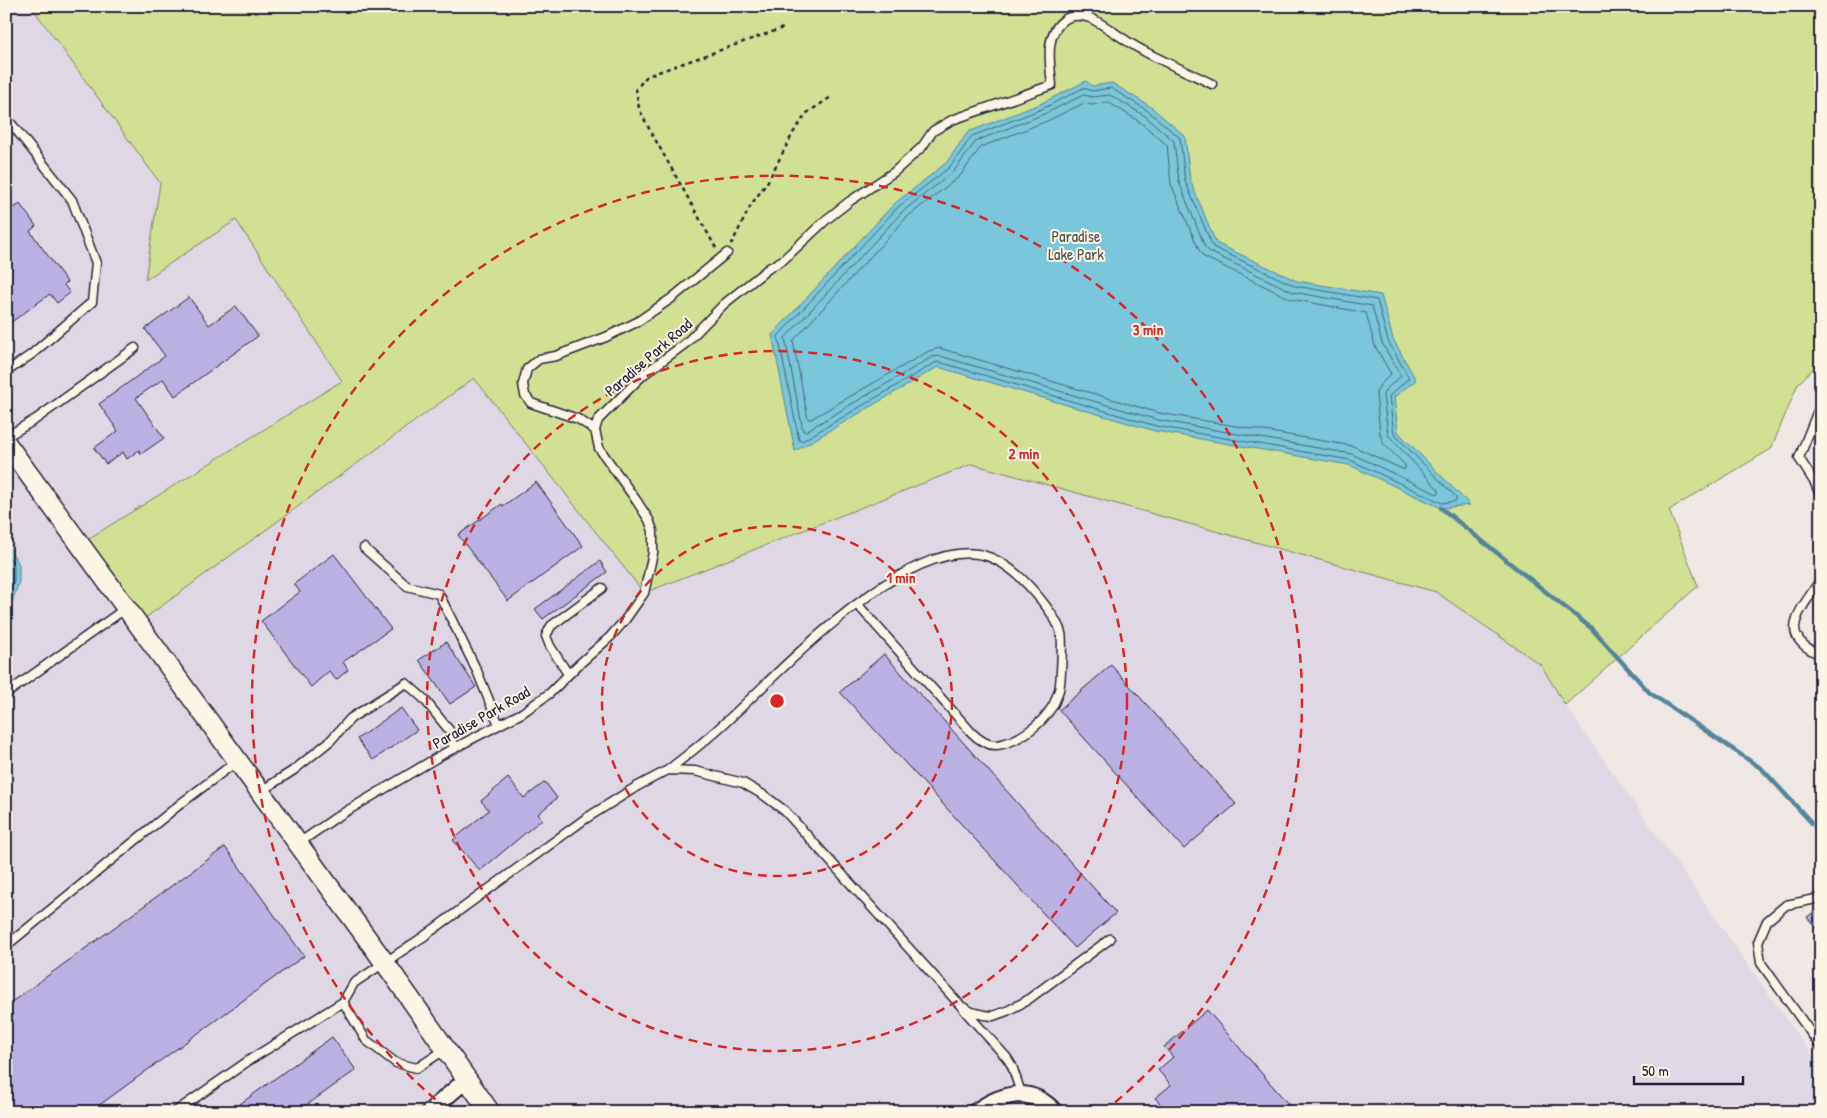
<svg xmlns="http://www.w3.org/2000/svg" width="1827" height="1118" font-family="'Patrick Hand',sans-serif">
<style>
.built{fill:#dfd7e3}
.green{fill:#d1e093;stroke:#7a8167}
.water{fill:#7ac6da;stroke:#57849a}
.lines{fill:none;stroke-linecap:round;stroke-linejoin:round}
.shore{stroke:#45647b;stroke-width:1}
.stream{stroke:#57849a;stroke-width:4.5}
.building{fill:#bab1e2;stroke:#22223b}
.service-casing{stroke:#22223b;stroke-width:11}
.minor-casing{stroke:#22223b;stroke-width:19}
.tertiary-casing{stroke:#22223b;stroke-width:22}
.path{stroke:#22223b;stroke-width:2.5;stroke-dasharray:4 4;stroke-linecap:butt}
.service{stroke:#fcf5e5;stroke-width:8}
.minor{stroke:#fcf5e5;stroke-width:15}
.tertiary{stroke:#fcf5e5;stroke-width:19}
.ring{fill:none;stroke:#d62828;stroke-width:2.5;stroke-dasharray:9 6}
.labels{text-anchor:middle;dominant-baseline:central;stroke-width:4;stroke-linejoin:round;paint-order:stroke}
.park-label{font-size:16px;fill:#4e5251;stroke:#fcf5e5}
.street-label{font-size:16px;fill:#22223b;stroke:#fcf5e5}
.centre{fill:#d62828;stroke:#fcf5e5;stroke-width:2.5}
.ring-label{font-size:15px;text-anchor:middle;font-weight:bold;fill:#d62828;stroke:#fcf5e5;stroke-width:4;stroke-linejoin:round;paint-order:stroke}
</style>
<rect width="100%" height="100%" fill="#efe7e4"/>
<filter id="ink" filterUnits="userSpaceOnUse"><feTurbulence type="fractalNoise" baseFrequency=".02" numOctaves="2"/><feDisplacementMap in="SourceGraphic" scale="10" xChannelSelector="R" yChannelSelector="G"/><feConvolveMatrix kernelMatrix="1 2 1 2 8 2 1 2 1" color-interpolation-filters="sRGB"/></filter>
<g filter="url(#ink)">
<path class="built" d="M6 6H31L160 183 145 279 236 220 342 382 80 544 384 445 474 378 645 593 972 464 1436 592 1541 665 1565 705 1821 1068V1112H6Z"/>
<path class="green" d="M31 6H1821V360L1798 384 1771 449 1669 510 1698 586 1565 705 1541 665 1436 592 972 464 644 593 474 378 137 624 80 544 342 381 236 220 145 280 160 183Z"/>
<path class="water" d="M1086 81 1092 86 1112 83 1151 107 1185 136 1190 180 1216 243 1297 281 1381 295 1393 339 1416 380 1394 397 1398 432 1470 505 1441 508 1349 465 1155 431 938 367 795 451 772 335 894 204 946 163 968 132 1040 104Z
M6 543 19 564V582L11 605 6 604Z"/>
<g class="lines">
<path class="shore" d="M1084 88 1092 91 1111 88 1148 111 1180 138 1185 181 1213 247 1295 286 1377 300 1388 341 1409 378 1389 396 1394 434 1456 497V501L1442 503 1350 460 1156 426 939 362 935 363 802 441 799 440 778 336 898 207 950 167 972 136 1042 109Z
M1084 95 1092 97 1110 95 1145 116 1174 141 1179 182 1205 247 1210 252 1293 292 1372 306 1382 343 1401 376 1386 389 1383 395 1388 435 1439 490V493L1437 494 1352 454 1158 420 940 356 932 357 806 431H803L785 338 902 212 954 171 976 141 1044 114Z
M1108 102 1140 122 1167 145 1171 184 1199 250 1204 257 1291 299 1366 313 1375 346 1391 374 1380 385 1376 393 1380 434 1383 443 1405 465V469H1402L1353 446 1159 413 939 348 929 351 811 419H808L793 341 907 217 960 176 981 147 1047 121 1084 103 1092 105Z
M6 552 14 566V581L6 600"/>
<path class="stream" d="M1441 508 1591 628 1650 693 1762 769 1821 833"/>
</g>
<path class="building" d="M6 198 14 208 20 204 36 226 30 231 67 282 64 285 70 293 57 303 50 294 6 326Z
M189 297 209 325 236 306 258 336 175 396 163 379 136 398 164 438 141 454 139 450 127 459 123 452 106 464 94 448 118 431 99 404 165 356 145 329Z
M536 482 583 546 508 601 458 535 502 504 503 506Z
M334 554 391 629 343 662 348 670 336 680 329 671 311 687 261 621 300 592 294 584Z
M600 561 607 572 543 619 535 609Z
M446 642 476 687 450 704 419 660Z
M884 654 1116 913 1075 948 840 692Z
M1111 665 1236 804 1184 849 1059 710Z
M401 708 417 730 373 760 357 739Z
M508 778 524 798 545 782 557 798 538 814 542 819 480 871 453 840 489 810 481 801Z
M225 847 304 956 90 1112H6V1006Z
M1821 907V934L1807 917Z
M1207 1010 1295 1112H1167L1155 1098 1171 1085 1158 1070 1173 1057 1164 1047Z
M332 1037 356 1070 297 1112H229Z"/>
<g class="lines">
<g class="service-casing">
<path id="service" d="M6 117 72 200 96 263 92 302 32 354 6 372
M1821 403 1799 458 1815 483 1821 497
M595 430 578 419 531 403 525 395 523 384 527 369 539 359 556 356 606 337 637 322 672 298 727 253
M6 437 36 419 135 348
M364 548 407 586 439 594 477 671 499 725
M1821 579C1803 608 1773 635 1821 655
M568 674 550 646 546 636 551 626 602 588
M10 691 126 608
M668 770C689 754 710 737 729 719 782 670 905 537 983 555 1002 560 1016 572 1029 586 1039 597 1057 618 1061 633 1063 640 1061 682 1059 690 1057 695 1055 703 1052 707 1041 725 1018 742 997 745 987 746 978 739 971 732L858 605
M261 791 294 770 330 741 351 718 406 683 424 699 449 730 454 749
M299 843 335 818 443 754 522 713 550 693 577 666 610 637 625 620 644 593 653 553V531L649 520 636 500 599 448 595 430 598 420 643 375 686 343 724 304 769 268 783 260 827 219 850 201 894 172 922 147 933 131 952 120 1052 85C1050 63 1044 34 1064 20 1071 15 1081 15 1090 18 1108 26 1124 41 1142 50 1165 63 1189 72 1212 84
M1821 898 1786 905 1767 921 1758 942 1761 963 1821 1047
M6 946 179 805 237 761
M964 1010 1007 1058 1012 1066 1021 1093
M446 1049 417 1068 396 1063 366 1040 343 1002 354 983 423 937 585 819 636 787 668 770 695 771 743 783 765 796 785 811 961 1006 972 1012 984 1015 993 1016 1007 1011 1026 1001 1110 939
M175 1112 251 1059 343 1002"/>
</g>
<g class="minor-casing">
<path id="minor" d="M429 1112 467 1079
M975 1112C1002 1093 1031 1085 1055 1112"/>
</g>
<g class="tertiary-casing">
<path id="tertiary" d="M6 443 385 963 490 1112"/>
</g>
<path class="path" d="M731 245 751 205 768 181 793 133 807 113 831 97
M716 248 646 123 639 108 636 89 647 76 783 28"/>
<use href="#service" class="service"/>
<use href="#minor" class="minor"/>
<use href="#tertiary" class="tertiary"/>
</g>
</g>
<g class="ring">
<circle cx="777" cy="701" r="175"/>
<circle cx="777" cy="701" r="350"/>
<path d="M447 1109A525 525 0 1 1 1107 1109"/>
</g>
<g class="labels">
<g class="park-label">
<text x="1076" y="236">Paradise<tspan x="1076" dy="18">Lake Park</tspan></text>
</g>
<g class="street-label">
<text transform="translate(648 357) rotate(-41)">Paradise Park Road</text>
<text transform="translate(481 717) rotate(-30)">Paradise Park Road</text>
</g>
</g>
<circle cx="777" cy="701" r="8" class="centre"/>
<g class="ring-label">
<text x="1148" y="335">3 min</text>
<text x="1024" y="459">2 min</text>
<text x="901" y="583">1 min</text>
</g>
<rect width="1827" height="1118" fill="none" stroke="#fcf5e5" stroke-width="25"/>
<rect x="12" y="12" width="1802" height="1093" fill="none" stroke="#22223b" stroke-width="2" filter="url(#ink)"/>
<path d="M1634 1076v8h109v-8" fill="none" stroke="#22223b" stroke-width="2.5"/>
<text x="1642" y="1076" font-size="15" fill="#22223b" stroke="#fcf5e5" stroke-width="4" paint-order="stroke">50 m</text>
</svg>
